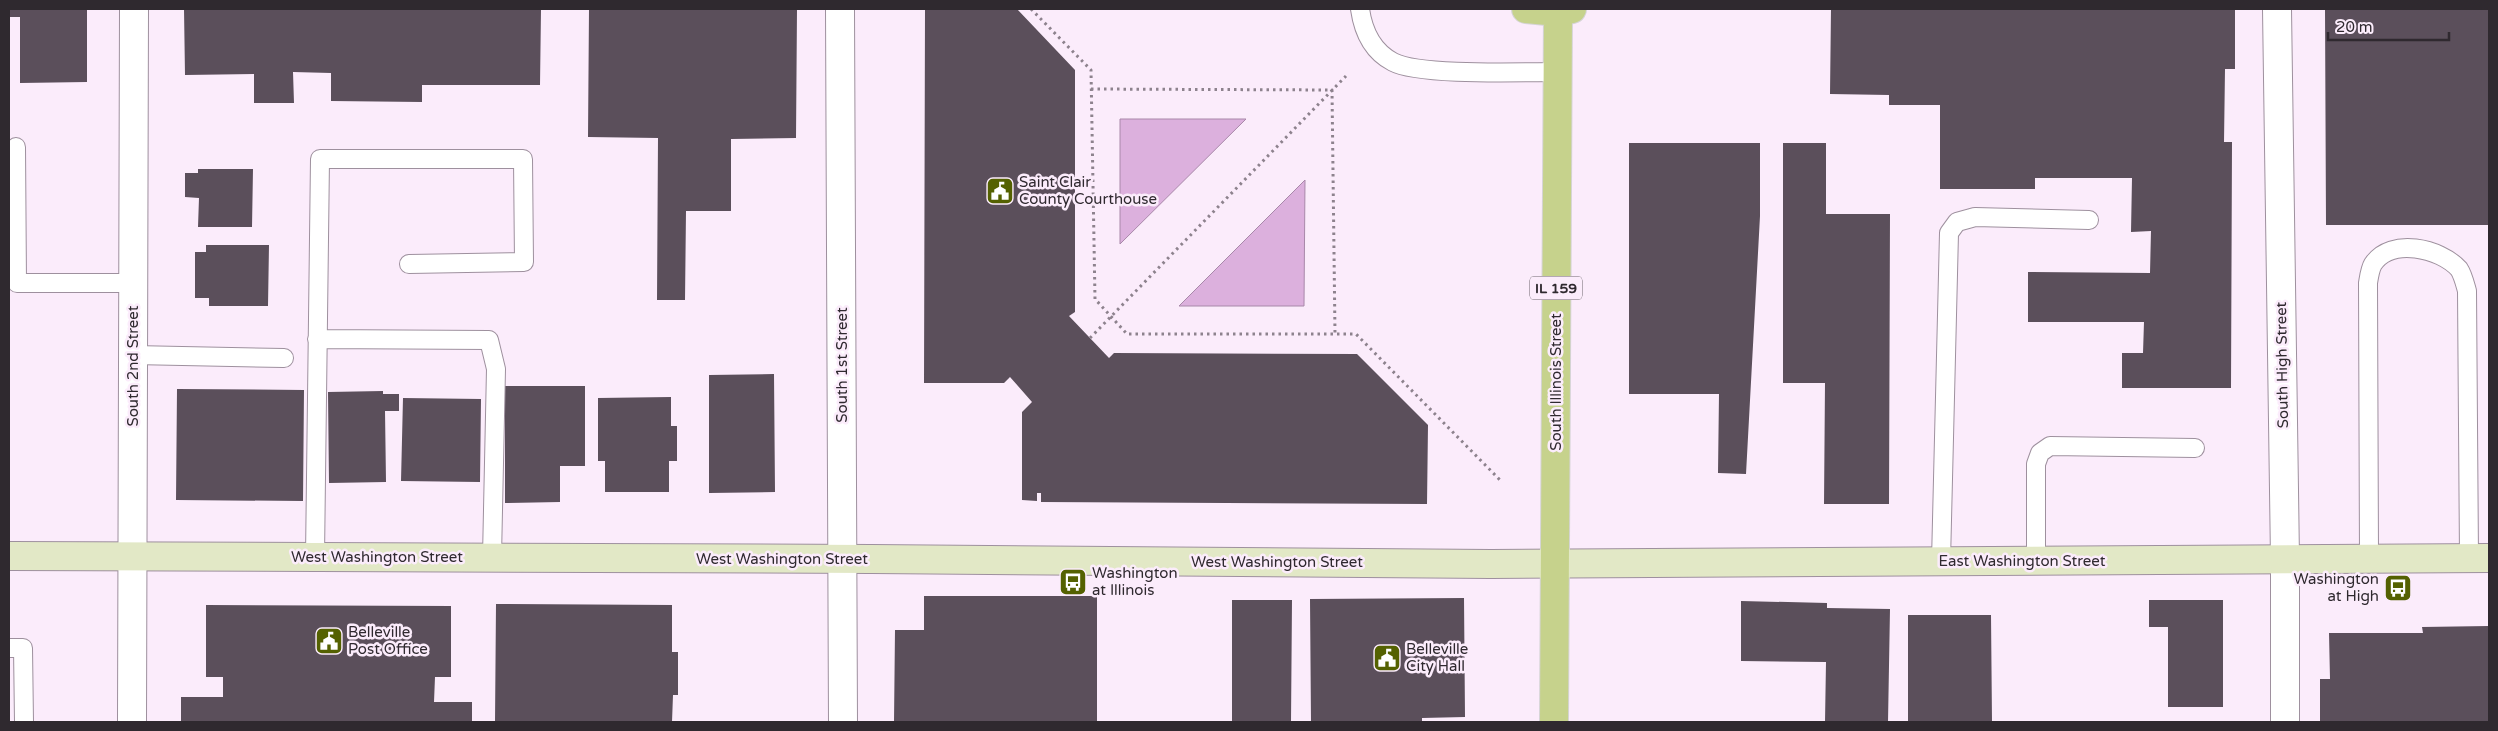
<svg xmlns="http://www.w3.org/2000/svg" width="2498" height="731" font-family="'Varela Round',sans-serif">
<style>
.water{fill:#dcb0dd;stroke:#a888a9}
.building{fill:#5b4f5b}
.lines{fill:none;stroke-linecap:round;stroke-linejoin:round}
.lane-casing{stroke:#9e909e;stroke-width:20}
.street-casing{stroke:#9e909e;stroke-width:30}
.secondary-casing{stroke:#9e909e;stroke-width:30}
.primary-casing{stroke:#d5d4d5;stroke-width:30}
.path{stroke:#8d828d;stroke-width:3;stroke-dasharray:2.5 4;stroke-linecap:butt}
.lane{stroke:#fff;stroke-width:18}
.street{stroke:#fff;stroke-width:28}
.secondary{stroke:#e2e8c6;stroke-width:28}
.primary{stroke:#c6d28c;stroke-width:28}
.labels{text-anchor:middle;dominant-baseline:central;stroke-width:5;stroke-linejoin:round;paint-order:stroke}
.shield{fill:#fbecfb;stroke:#6c646c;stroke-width:1}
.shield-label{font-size:14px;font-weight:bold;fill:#2f292f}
.poi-label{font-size:15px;fill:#2f292f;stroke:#fbecfb;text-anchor:start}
.street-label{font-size:15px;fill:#2f292f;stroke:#fbecfb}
</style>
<rect width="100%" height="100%" fill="#fbecfb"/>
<path class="water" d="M1120 119H1246L1120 244Z
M1305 180 1304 306H1179Z"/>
<path class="building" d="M9 9H87V82L20 83V17H9Z
M184 9H541L540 85H422V102L331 101V73L293 72 294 103H254V74L185 75Z
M589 9H797L796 138 731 139V211H686L685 300H657L658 138 588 137Z
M925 9H1017L1075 70V312L1069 316 1109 358 1114 353 1357 354 1428 425 1427 504 1041 502V493H1037V501L1022 500V412L1032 402 1010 377 1004 383H924Z
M1831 9H2235V69H2225L2224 142H2232L2231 388H2122V353H2143L2144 322H2028V272L2150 273 2151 231 2131 232 2132 178H2035V189H1940V105H1889V95L1830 94Z
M2325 9H2489V225H2326Z
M1629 143H1760V216L1746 474 1718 473 1719 394H1629Z
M1783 143H1826V214H1890L1889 504H1824L1825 383H1783Z
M198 169H253L252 227H198L199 198 185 197V173H198Z
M206 245H269L268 306H209V298H195V252H206Z
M774 374 775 492 709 493V375Z
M505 386H585V466H560V502L505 503Z
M177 389 304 390 303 501 176 500Z
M383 391V394H399V411H385L386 482 329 483 328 392Z
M671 397V426H677V461H669V492H605V461H598V398Z
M403 398 481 399 480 482 401 481Z
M924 596H1097V722H894L895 630H924Z
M1464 598 1465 717 1422 718V722H1311L1310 599Z
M1232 600H1292L1291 722H1232Z
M2149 600H2223V707H2168V627H2149Z
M1741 601 1827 603V608L1890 609 1888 722H1825L1826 662 1741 661Z
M496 604 672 605V652H678V695H673L672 722H495Z
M206 605 451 606V677H435L434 702H472V722H181V697H223V677H206Z
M1908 615H1991L1992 722H1908Z
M2489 626V722H2320V679H2330L2329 633H2423L2422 627Z"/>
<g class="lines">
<g class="lane-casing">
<path id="lane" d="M1360 9C1363 30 1372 51 1393 62 1419 76 1523 72 1558 72
M16 147 17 283H133
M317 339 489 340 496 369 492 557
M133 355 284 358
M315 557 320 159H523L524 262 409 264
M2369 559 2368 283C2369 277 2370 269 2373 264 2391 237 2440 248 2459 269 2463 275 2465 284 2467 291L2469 558
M1941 561 1949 233 1957 222 1975 217 2089 220
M2036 561V464L2040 453 2050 446 2195 448
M9 648H23L24 722"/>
</g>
<g class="street-casing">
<path id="street" d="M840 9 843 722
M2277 9 2285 559V722
M132 722 134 9"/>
</g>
<g class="secondary-casing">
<path id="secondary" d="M9 556 872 559 1491 564 2489 558"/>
</g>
<g class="primary-casing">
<path id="primary" d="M1526 9 1558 12 1572 9
M1554 722 1558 12"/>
</g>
<path class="path" d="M1031 9 1091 70 1095 299 1127 334H1356L1501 481
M1091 89 1332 90 1335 334
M1090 338 1346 76"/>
<use href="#lane" class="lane"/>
<use href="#street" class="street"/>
<use href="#secondary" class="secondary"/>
<use href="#primary" class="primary"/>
</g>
<defs>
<g id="civic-square" transform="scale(1.4375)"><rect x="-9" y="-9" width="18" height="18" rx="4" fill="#546101" stroke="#fbecfb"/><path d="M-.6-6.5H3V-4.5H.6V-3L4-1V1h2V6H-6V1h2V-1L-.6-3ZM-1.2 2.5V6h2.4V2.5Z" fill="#fff"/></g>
<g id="bus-square" transform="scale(1.4375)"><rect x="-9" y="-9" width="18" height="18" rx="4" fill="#546101" stroke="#fbecfb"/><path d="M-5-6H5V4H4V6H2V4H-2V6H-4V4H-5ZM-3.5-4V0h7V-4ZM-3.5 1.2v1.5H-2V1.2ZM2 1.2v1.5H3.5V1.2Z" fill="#fff"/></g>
</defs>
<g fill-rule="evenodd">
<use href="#civic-square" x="1000" y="191"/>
<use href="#bus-square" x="1073" y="582"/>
<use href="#bus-square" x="2398" y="588"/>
<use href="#civic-square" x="329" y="641"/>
<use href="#civic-square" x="1387" y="658"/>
</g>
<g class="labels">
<rect class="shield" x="1530" y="276.5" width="52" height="23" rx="4"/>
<g class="shield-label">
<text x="1556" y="288">IL 159</text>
</g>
<g class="poi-label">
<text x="1019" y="182">Saint Clair<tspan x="1019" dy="17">County Courthouse</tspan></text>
<text x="1092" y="573">Washington<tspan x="1092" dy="17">at Illinois</tspan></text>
<text x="2379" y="579" text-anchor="end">Washington<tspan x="2379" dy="17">at High</tspan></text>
<text x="348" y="632">Belleville<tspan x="348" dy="17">Post Office</tspan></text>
<text x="1406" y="649">Belleville<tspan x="1406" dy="17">City Hall</tspan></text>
</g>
<g class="street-label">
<text transform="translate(842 365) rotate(-90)">South 1st Street</text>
<text transform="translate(2282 365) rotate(-91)">South High Street</text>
<text transform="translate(133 366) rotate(-90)">South 2nd Street</text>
<text transform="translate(1556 382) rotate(-90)">South Illinois Street</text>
<text x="377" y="557">West Washington Street</text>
<text x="782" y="559">West Washington Street</text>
<text x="2022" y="561">East Washington Street</text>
<text x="1277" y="562">West Washington Street</text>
</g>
</g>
<rect width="2498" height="731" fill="none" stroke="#2f292f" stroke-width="20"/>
<path d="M2328 32v8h121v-8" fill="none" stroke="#2f292f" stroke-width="2.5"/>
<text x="2336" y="32" font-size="15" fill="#2f292f" stroke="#fbecfb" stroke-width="4" paint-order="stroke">20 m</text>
</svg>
